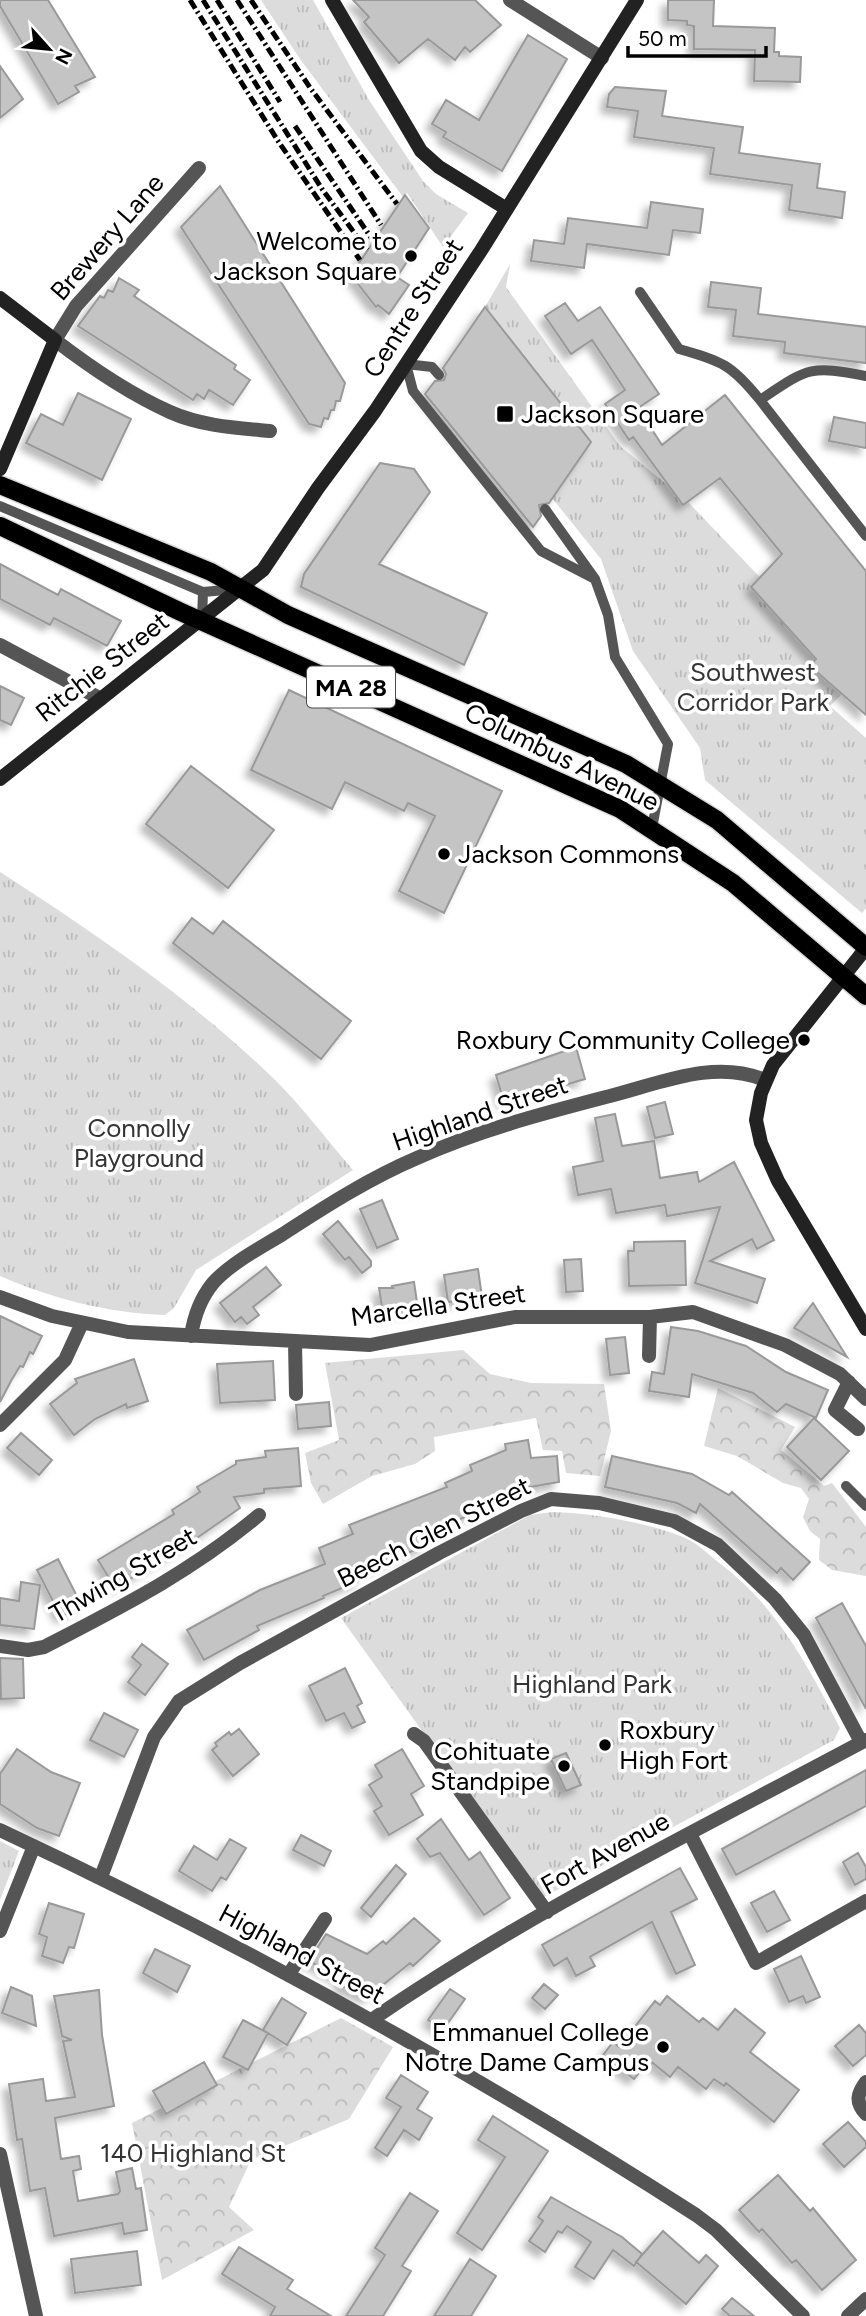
<svg xmlns="http://www.w3.org/2000/svg" width="866" height="2316" font-family="Figtree,sans-serif">
<style>
.forest{fill:url(#forest-crowns)}
.park{fill:url(#park-tufts)}
.building{fill:#c4c4c4;stroke:#999;stroke-width:2;filter:url(#shadow)}
.lines{fill:none;stroke-linecap:round;stroke-linejoin:round}
.primary-casing{stroke:#dbdbdb;stroke-width:21}
.lane{stroke:#555;stroke-width:10}
.street{stroke:#555;stroke-width:14}
.secondary{stroke:#222;stroke-width:14}
.primary{stroke:#000;stroke-width:18}
.rail{stroke:#000;stroke-width:5;stroke-dasharray:10 3.5 2 3.5;stroke-linecap:butt}
.poi-dot{fill:#000;stroke:#fff;stroke-width:2.5}
.labels{text-anchor:middle;dominant-baseline:central;stroke-width:7;stroke-linejoin:round;paint-order:stroke}
.shield{fill:#fff;stroke:#4c4c4c;stroke-width:2}
.shield-label{font-size:24px;font-weight:bold;fill:#000}
.street-label{font-size:26px;fill:#000;stroke:#fff}
.poi-label{font-size:26px;fill:#000;stroke:#fff;text-anchor:end}
.park-label{font-size:26px;fill:#333;stroke:#fff}
</style>
<defs>
<pattern id="forest-crowns" width="20" height="18" patternUnits="userSpaceOnUse" patternTransform="scale(1.75)"><rect width="20" height="18" fill="#dcdcdc"/><path d="M2 6a3 3 0 1 1 6 0M12 15a3 3 0 1 1 6 0" fill="none" stroke="#bbb"/></pattern>
<pattern id="park-tufts" width="24" height="20" patternUnits="userSpaceOnUse" patternTransform="scale(1.75)"><rect width="24" height="20" fill="#dcdcdc"/><path d="M3 7l-1-3M5 7V3M7 7l1-3M15 17l-1-3M17 17v-4M19 17l1-3" fill="none" stroke="#bbb"/></pattern>
<filter id="shadow"><feDropShadow dx="-6" dy="6" stdDeviation="3.5" flood-color="#0004"/></filter>
</defs>
<rect width="100%" height="100%" fill="#fff"/>
<path class="forest" d="M463 1350 490 1374 531 1383 604 1384 611 1431 600 1476 566 1473 562 1451 543 1450 536 1418 434 1437 435 1451 415 1464 372 1476 323 1504 311 1483 305 1453 339 1440 325 1363Z
M718 1388 795 1427 781 1450 824 1486 832 1483 866 1527V1576L832 1570 819 1560 820 1539 810 1531 803 1517 809 1499 801 1488 783 1483 737 1456 704 1446Z
M341 2018 393 2047 349 2119 251 2160 229 2207 254 2230 162 2280 132 2123Z"/>
<path class="park" d="M261 0H313L369 100 423 181 436 194 468 213 443 247 407 193 403 197 300 59Z
M510 264 506 287 620 446 688 502 857 679 830 706 866 738V908L862 913 705 780 700 748 633 651 601 559 552 498 485 307Z
M0 872C95 933 191 999 272 1077 301 1105 326 1139 353 1170L196 1270 174 1308 165 1315C108 1313 53 1299 0 1276Z
M552 1512C591 1513 646 1522 683 1537 696 1542 707 1553 718 1562 776 1605 807 1664 840 1728L834 1740 542 1898 341 1618 530 1515Z
M0 1841 19 1851 0 1900Z"/>
<path class="building" d="M0 0H48L95 77 75 86 79 92 58 104 0 6Z
M353 0H475L501 25 470 52 465 47 455 60 428 39 399 63 364 22 369 17Z
M668 0H714L713 26 775 28 774 52H779V56L801 57 800 82 754 81 755 50 694 49V26L687 25V21L668 20Z
M528 35 567 59 502 171 443 137 446 132 432 124 446 100 479 120Z
M0 66 23 99 0 118Z
M615 87 666 91 662 116 743 127 739 153 820 164 817 188 845 192 842 218 789 210 792 185 710 174 714 148 634 137 638 111 607 107 609 94Z
M220 186 345 383 340 401H336L334 410H331L328 419 324 418 321 427 309 424 181 227Z
M405 195 429 228 397 277 409 285 389 314 378 305 376 307 351 275Z
M651 202 703 209 700 233 673 230 669 255 587 244 584 268 531 261 534 240 564 244 568 218 647 228Z
M119 278 139 290 134 296 236 365 234 369 250 380 233 405 209 390 204 399 197 394 193 400 78 326 100 296 104 298 108 290 113 292Z
M711 282 761 288 758 314 866 327V363L784 353 785 342 733 336 736 310 708 307Z
M565 303 578 321 600 307 659 394 638 408 662 445 725 395 866 571V715L810 666 816 659 751 587 782 554 720 478 683 505 633 437 629 440 605 404 625 390 592 340 571 354 545 316Z
M485 307 591 442 549 503 539 505 541 516 533 527 425 394 435 381 444 380 446 374 443 368Z
M78 393 131 419 102 480 26 443 41 414 63 425Z
M834 417 866 423V448L829 441Z
M380 463 414 469 430 492 379 564 487 613 464 665 301 587 304 574Z
M0 564 58 595 61 589 121 621 107 646 54 618 50 625 0 599Z
M0 686 24 698 11 725 0 720Z
M289 690 502 791 444 913 399 891 435 816 408 803 404 811 345 782 332 809 251 770Z
M191 766 274 830 228 888 146 824Z
M192 918 213 934 223 921 351 1021 321 1059 173 943Z
M576 1047 585 1079 504 1103 496 1075Z
M665 1102 673 1134 655 1138 647 1107Z
M615 1114 622 1146 654 1141 660 1178 697 1172 699 1182 734 1162 774 1240 757 1249 752 1239 710 1261 765 1279 757 1303 695 1283 720 1207 667 1216 665 1205 616 1213 611 1189 578 1195 573 1167 603 1161 595 1118Z
M382 1200 398 1239 377 1248 360 1209Z
M338 1221 371 1261V1266L362 1273 349 1257 345 1260 323 1234Z
M685 1241 686 1285 629 1286 628 1251H634V1242Z
M581 1259 583 1291 566 1292 564 1260Z
M266 1267 281 1285 253 1307 259 1315 247 1324 241 1317 235 1322 220 1303Z
M478 1269 482 1297 448 1302 444 1275Z
M414 1282 418 1309 383 1314 379 1288H393L392 1286Z
M813 1303 847 1357 794 1328Z
M0 1316 42 1336 33 1354 30 1352 23 1367 20 1366 11 1381 0 1402Z
M671 1327 698 1331 746 1346 786 1372 828 1390 816 1418 786 1404 777 1412 753 1393 692 1374 689 1397 649 1391 652 1372 664 1374Z
M625 1337 629 1373 610 1375 606 1339Z
M134 1359 148 1401 127 1408 126 1404 95 1419 74 1435 50 1404 77 1383 75 1379Z
M273 1361 275 1400 220 1403 217 1364Z
M329 1402 331 1426 298 1429 296 1405Z
M814 1418 849 1451 821 1480 787 1447Z
M21 1433 52 1460 39 1475 7 1448Z
M528 1440 531 1458 557 1456 559 1482 519 1489 478 1506 479 1511 451 1523 453 1527 424 1540 426 1545 358 1575 361 1580 323 1596 324 1598 257 1626 259 1630 204 1660 187 1630 260 1590 325 1564 319 1548 353 1534 349 1525 447 1487 445 1483 472 1471 470 1465 506 1450 505 1444Z
M298 1448 301 1486 264 1489V1493L234 1497 240 1508 184 1547 115 1588 98 1560 174 1514 172 1510 200 1492 197 1487 236 1464V1461L266 1457 265 1451Z
M612 1456 692 1474 729 1495 732 1492 810 1562 793 1580 781 1568 777 1573 700 1504 696 1513 677 1503 605 1487Z
M58 1559 82 1606 61 1617 37 1570Z
M21 1582 40 1585 34 1629 0 1625V1598L19 1601Z
M842 1603 866 1646V1709L816 1618Z
M142 1644 168 1664 145 1695 128 1682 141 1665 132 1657Z
M0 1658 23 1659 24 1698 1 1699Z
M345 1668 362 1703 357 1706 365 1722 352 1728 344 1713 326 1721 309 1686Z
M104 1713 138 1730 124 1757 90 1740Z
M239 1729 259 1754 233 1776 212 1750 217 1746 215 1743 229 1732 231 1735Z
M17 1749 51 1772 80 1783 59 1836 37 1828 0 1804V1774Z
M402 1749 424 1786 411 1794 423 1815 389 1835 374 1811 382 1806 369 1785 382 1777 375 1765Z
M566 1753 581 1785 566 1791 551 1759Z
M866 1770V1806L736 1875 722 1849Z
M441 1819 469 1860 480 1852 510 1898 484 1915 440 1853 430 1857 417 1839Z
M301 1835 331 1851 324 1866 293 1850Z
M230 1839 246 1848 226 1880 221 1877 212 1891 179 1871 194 1846 217 1860Z
M858 1853 866 1867V1879L855 1885 843 1862Z
M396 1865 406 1874 371 1917 361 1908Z
M680 1868 697 1899 671 1912 695 1965 676 1974 652 1922 590 1957 595 1966 576 1976 567 1958 554 1966 542 1945Z
M774 1891 790 1920 767 1932 751 1903Z
M49 1903 84 1914 74 1948 69 1947 63 1963 42 1956 47 1937 39 1934Z
M414 1918 440 1941 413 1966 410 1963 368 1997 339 1985 344 1980 309 1961 326 1934 367 1954 383 1941 386 1944Z
M155 1949 190 1966 177 1992 143 1973Z
M801 1956 820 1997 806 2003 803 1996 789 2002 774 1969Z
M544 1984 558 1995 545 2009 532 1998Z
M11 1987 32 1996 36 2026 2 2013Z
M450 1989 465 1999 443 2030 428 2020Z
M99 1990 102 2035 114 2106 55 2118 61 2159 79 2156 81 2169 73 2171 78 2201 118 2194 120 2191 116 2172 132 2168 136 2189 141 2188 147 2230 124 2234 122 2223 54 2236 45 2188 30 2191 22 2139 17 2140 9 2084 43 2079 46 2101 75 2097 63 2041 72 2040 62 2036 54 1996Z
M667 1996 699 2022 703 2018 718 2030 735 2009 765 2033 750 2052 799 2090 774 2122 726 2083 724 2086 714 2079 706 2089 678 2067 670 2077 649 2060 634 2079 603 2055 613 2042 619 2047 655 2001 660 2005Z
M282 1998 306 2013 287 2045 263 2030Z
M243 2020 268 2033 248 2070 223 2057Z
M859 2025 866 2033V2055L853 2066 835 2046Z
M204 2062 217 2085 166 2114 153 2091Z
M401 2075 428 2092 417 2109 432 2118 419 2140 404 2130 387 2156 375 2148 401 2107 386 2098Z
M493 2116 548 2151 482 2250 457 2233 505 2157 478 2140Z
M848 2122 866 2142V2147L844 2167 823 2144Z
M778 2175 810 2211 813 2208 856 2260 822 2290 796 2260 792 2263 762 2229 759 2232 739 2210Z
M410 2193 438 2211 402 2266 411 2271 383 2316H346L385 2255 375 2248Z
M551 2197 622 2237 642 2254 634 2266 613 2250 594 2279 575 2267 591 2242 567 2226 562 2233 558 2231 545 2252 529 2241 543 2221 538 2217Z
M663 2231 699 2263 706 2255 718 2266 686 2304 636 2262Z
M239 2247 293 2280 287 2289 331 2316H270L275 2307 222 2274Z
M137 2251 141 2285 75 2293 71 2259Z
M470 2259 496 2276 471 2316H434Z
M732 2298 754 2316H730L722 2309Z"/>
<g class="lines">
<g class="primary-casing">
<path id="primary" d="M0 485 211 572 288 615 626 764 717 820 866 947
M0 526 181 612 620 809 733 883 866 996"/>
</g>
<path class="lane" d="M640 292 679 349C722 361 732 365 760 400 808 368 809 365 866 376
M439 375 432 367 406 364 413 391 541 551 595 579
M760 400 866 536
M0 506 203 592 237 589
M545 509 595 579 608 615 615 657 668 744 652 828
M202 620 203 592
M846 1486 866 1506"/>
<path class="street" d="M510 0 602 58
M199 168 76 306 55 340C90 367 130 394 170 412 201 426 237 428 270 431
M0 645 101 699
M0 1297 52 1316 128 1332 370 1345 515 1317H650L693 1312 785 1345 840 1374 866 1399
M191 1336C194 1316 200 1299 213 1283 231 1263 260 1248 283 1234 326 1206 370 1178 417 1158 479 1130 545 1113 610 1096 661 1083 714 1059 765 1080
M295 1343 296 1394
M649 1356 650 1317
M849 1382 835 1410 858 1429
M0 1425 65 1360 82 1323
M0 1646 28 1650 44 1647C123 1606 191 1572 259 1515
M414 1734 424 1741 547 1912
M0 1830C241 1943 472 2071 696 2215L716 2230 803 2316
M690 1834 756 1963 866 1901
M101 1877 154 1737 179 1701 240 1663 439 1553 521 1511 551 1499 599 1503 674 1521 718 1545 775 1599 804 1635 861 1742
M0 1931 34 1846
M289 1974 325 1919
M373 2019C529 1912 700 1829 866 1740
M866 2082C857 2094 855 2102 866 2114
M0 2154 36 2316
M848 2316 866 2299"/>
<path class="secondary" d="M332 0 421 151 439 167 507 209
M0 298 55 340 0 469
M0 779 263 570 318 488 375 411 482 249 637 0
M866 948 773 1065 761 1093 756 1120 761 1143 778 1181 866 1329"/>
<use href="#primary" class="primary"/>
<path class="rail" d="M190 0 278 141 360 260
M203 0 322 189 367 250
M217 0 280 102
M237 0 381 225
M251 0 311 89 397 204
M295 126 372 239"/>
</g>
<g class="poi-dot">
<circle cx="411" cy="256" r="7"/>
<rect x="496" y="405" width="18" height="18" rx="3.5"/>
<circle cx="444" cy="854" r="7"/>
<circle cx="804" cy="1040" r="7"/>
<circle cx="605" cy="1745" r="7"/>
<circle cx="564" cy="1766" r="7"/>
<circle cx="663" cy="2047" r="7"/>
</g>
<g class="labels">
<rect class="shield" x="307" y="666.5" width="88" height="41" rx="5"/>
<g class="shield-label">
<text x="351" y="687">MA 28</text>
</g>
<g class="street-label">
<text transform="translate(107 237) rotate(-49)">Brewery Lane</text>
<text transform="translate(413 308) rotate(-57)">Centre Street</text>
<text transform="translate(102 667) rotate(-38)">Ritchie Street</text>
<text transform="translate(562 757) rotate(26)">Columbus Avenue</text>
<text transform="translate(480 1113) rotate(-19)">Highland Street</text>
<text transform="translate(438 1305) rotate(-8)">Marcella Street</text>
<text transform="translate(434 1532) rotate(-27)">Beech Glen Street</text>
<text transform="translate(123 1575) rotate(-30)">Thwing Street</text>
<text transform="translate(605 1853) rotate(-29)">Fort Avenue</text>
<text transform="translate(302 1954) rotate(28)">Highland Street</text>
</g>
<g class="poi-label">
<text x="397" y="241">Welcome to<tspan x="397" dy="30">Jackson Square</tspan></text>
<text x="521" y="414" text-anchor="start">Jackson Square</text>
<text x="458" y="854" text-anchor="start">Jackson Commons</text>
<text x="790" y="1040">Roxbury Community College</text>
<text x="619" y="1730" text-anchor="start">Roxbury<tspan x="619" dy="30">High Fort</tspan></text>
<text x="550" y="1751">Cohituate<tspan x="550" dy="30">Standpipe</tspan></text>
<text x="649" y="2032">Emmanuel College<tspan x="649" dy="30">Notre Dame Campus</tspan></text>
</g>
<g class="park-label">
<text x="753" y="672">Southwest<tspan x="753" dy="30">Corridor Park</tspan></text>
<text x="139" y="1128">Connolly<tspan x="139" dy="30">Playground</tspan></text>
<text x="592" y="1684">Highland Park</text>
<text x="193" y="2153">140 Highland St</text>
</g>
</g>
<g transform="translate(49 49) rotate(117)" stroke="#ffffff" stroke-width="5" paint-order="stroke">
<path d="M0-5L12 26L0 18L-12 26Z" fill="#000000"/>
<text y="-10" font-size="19" font-weight="bold" text-anchor="middle" fill="#000000">N</text>
</g>
<path d="M628 46v10h138v-10" fill="none" stroke="#000000" stroke-width="3.5"/>
<text x="638" y="46" font-size="21" fill="#000000" stroke="#ffffff" stroke-width="5" paint-order="stroke">50 m</text>
</svg>
